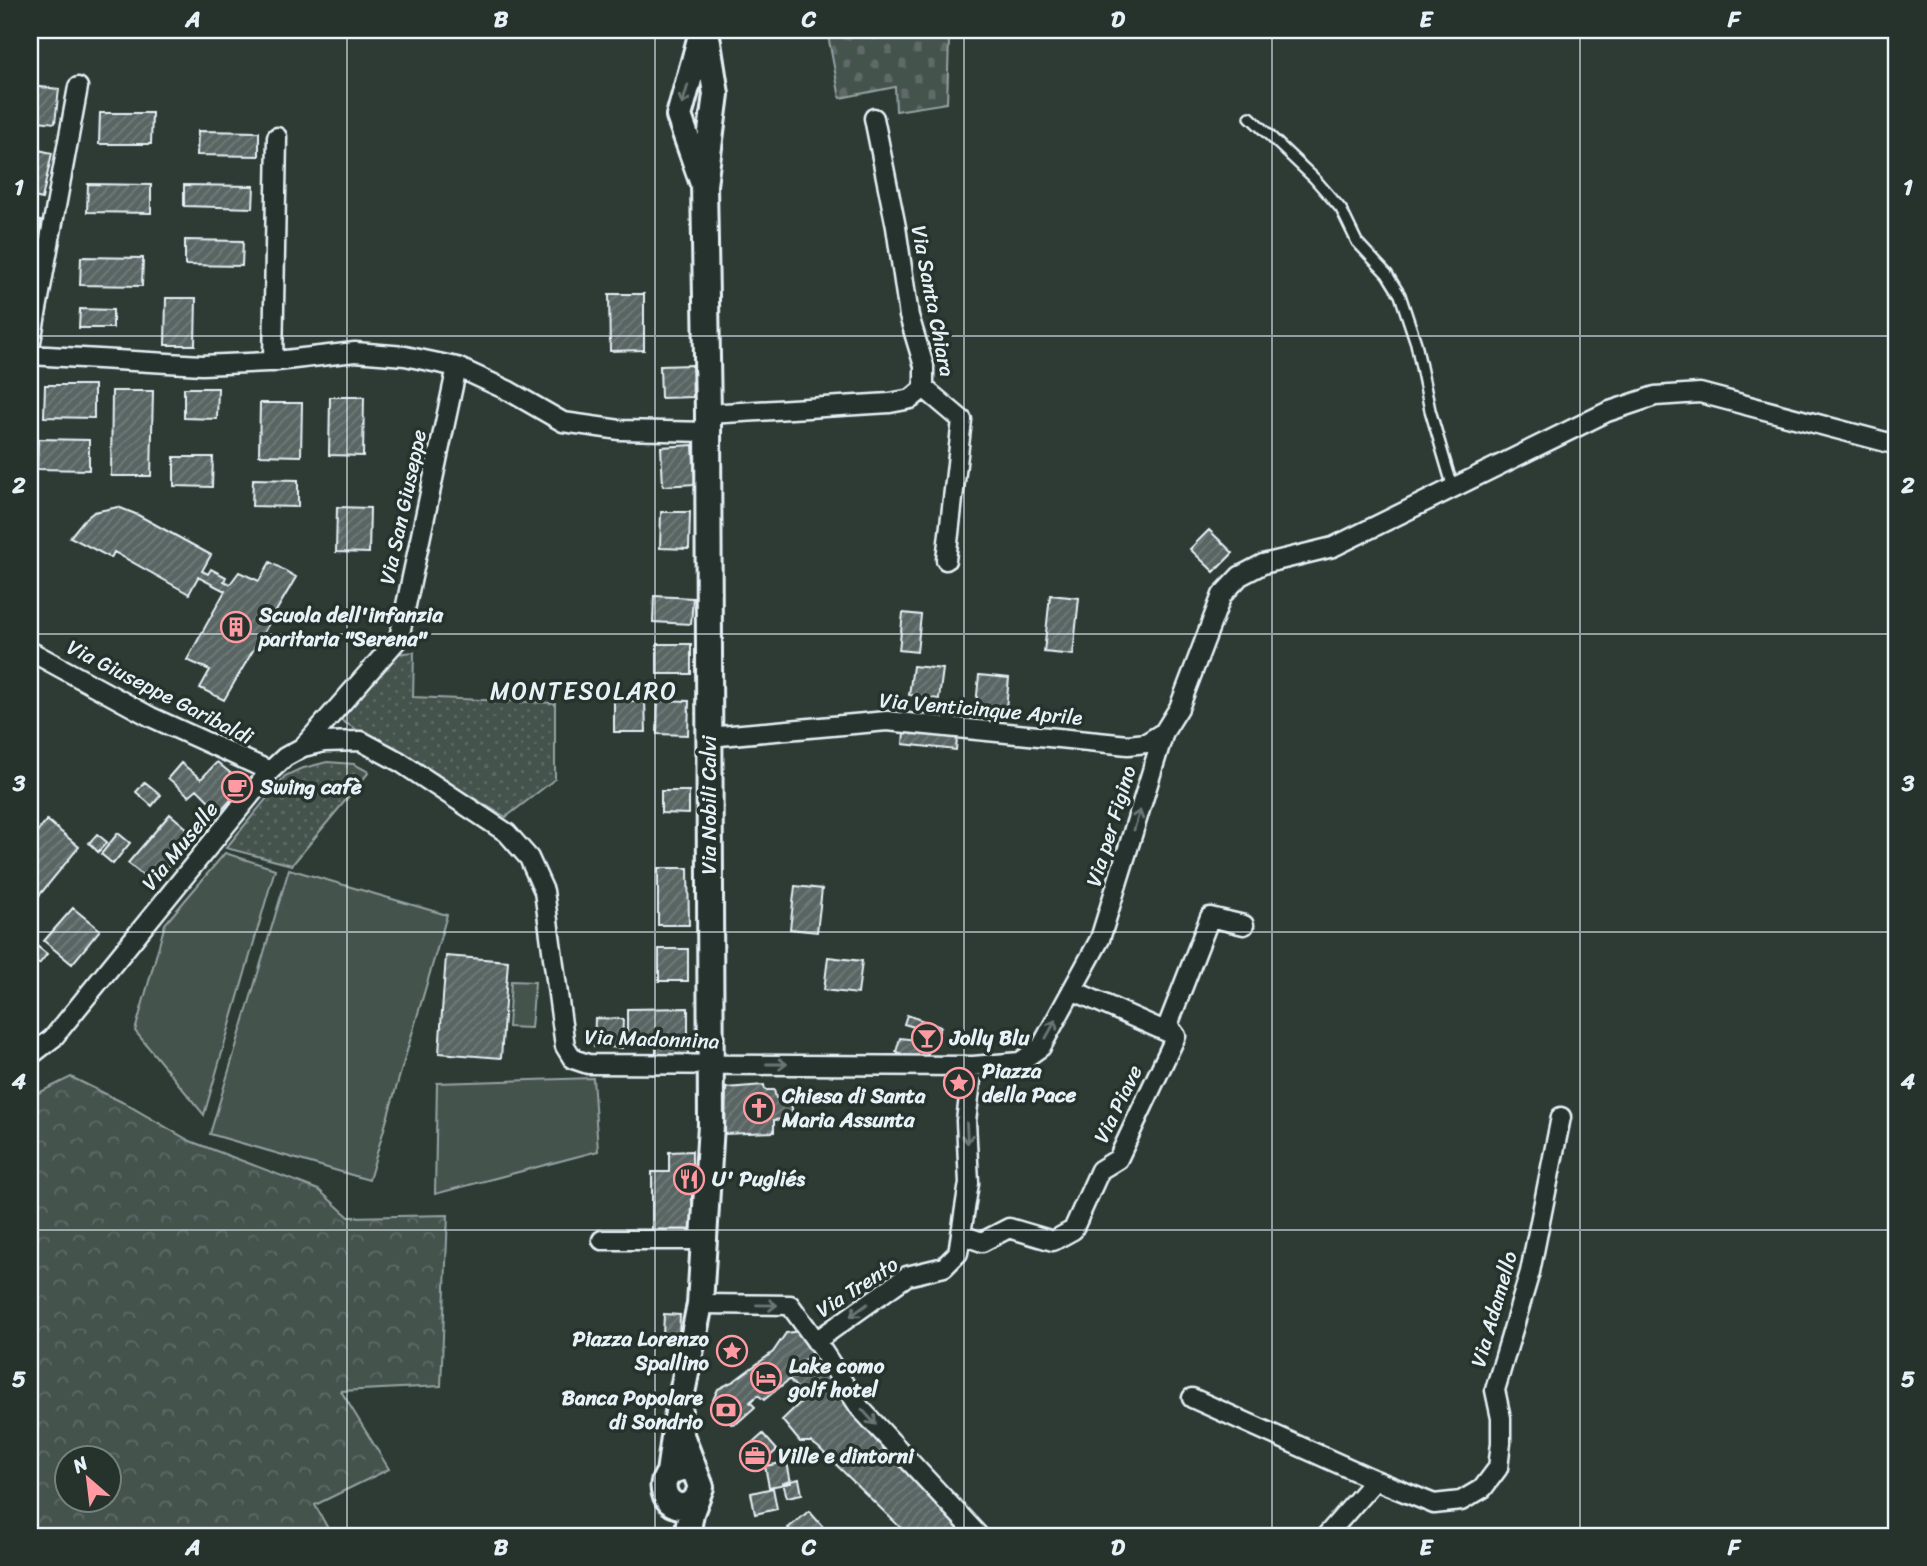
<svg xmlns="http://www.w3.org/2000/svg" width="1927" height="1566" font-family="Sriracha,sans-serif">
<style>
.green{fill:#45524e;stroke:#96a2a3;stroke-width:2}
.forest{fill:url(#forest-crowns);stroke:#96a2a3;stroke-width:2;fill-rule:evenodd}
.cemetery{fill:url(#cemetery-stones);stroke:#96a2a3;stroke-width:2}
.park{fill:url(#park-dots);stroke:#96a2a3;stroke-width:2}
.building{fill:url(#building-hatch);stroke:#e8f1f8;stroke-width:2}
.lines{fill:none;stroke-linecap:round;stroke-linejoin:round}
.service-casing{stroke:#e8f1f8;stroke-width:14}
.minor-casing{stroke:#e8f1f8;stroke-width:23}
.secondary-casing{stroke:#e8f1f8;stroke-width:30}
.service{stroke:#26332d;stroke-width:9}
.minor{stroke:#26332d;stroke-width:18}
.secondary{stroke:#26332d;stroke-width:24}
.oneway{stroke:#6a7674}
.grid{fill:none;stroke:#e8f1f8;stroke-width:2;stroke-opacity:0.55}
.labels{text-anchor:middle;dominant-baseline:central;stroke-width:7;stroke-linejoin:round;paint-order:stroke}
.street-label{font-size:21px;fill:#e8f1f8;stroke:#26332d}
.poi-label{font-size:21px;font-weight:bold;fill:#e8f1f8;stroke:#26332d;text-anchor:start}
.quarter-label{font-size:24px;letter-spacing:2px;fill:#e8f1f8;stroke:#26332d}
.neatline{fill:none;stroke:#e8f1f8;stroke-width:2.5}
.grid-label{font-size:23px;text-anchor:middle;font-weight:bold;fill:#e8f1f8}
</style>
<defs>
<pattern id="forest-crowns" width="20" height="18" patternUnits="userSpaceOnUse" patternTransform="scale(1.75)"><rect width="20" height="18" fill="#45524e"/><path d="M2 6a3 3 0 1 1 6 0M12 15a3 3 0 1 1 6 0" fill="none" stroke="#606b68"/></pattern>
<pattern id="cemetery-stones" width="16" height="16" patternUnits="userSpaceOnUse" patternTransform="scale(1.75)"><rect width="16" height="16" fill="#45524e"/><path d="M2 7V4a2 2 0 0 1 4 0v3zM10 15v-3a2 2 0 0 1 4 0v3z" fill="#606b68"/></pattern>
<pattern id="park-dots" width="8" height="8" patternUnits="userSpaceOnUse" patternTransform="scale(1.75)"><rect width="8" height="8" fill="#45524e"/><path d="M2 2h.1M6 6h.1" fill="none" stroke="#606b68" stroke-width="1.8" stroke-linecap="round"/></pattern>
<pattern id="building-hatch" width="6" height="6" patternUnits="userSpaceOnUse" patternTransform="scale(1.75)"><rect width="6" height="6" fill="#596563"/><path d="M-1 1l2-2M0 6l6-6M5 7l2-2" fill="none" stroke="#717c7a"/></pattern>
</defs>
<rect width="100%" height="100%" fill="#2e3b35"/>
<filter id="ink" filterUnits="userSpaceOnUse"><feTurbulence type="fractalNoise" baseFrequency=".0143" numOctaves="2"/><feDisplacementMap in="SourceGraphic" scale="14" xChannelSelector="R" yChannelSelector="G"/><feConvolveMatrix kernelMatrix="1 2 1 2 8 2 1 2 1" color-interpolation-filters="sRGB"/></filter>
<g filter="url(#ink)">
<path class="green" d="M225 853 275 869 204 1115 135 1031 165 924Z
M289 869 447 915 369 1180 210 1134Z
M511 981 535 982 531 1028 508 1027Z
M593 1078 598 1151 435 1194 437 1083Z"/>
<path class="forest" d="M71 1077 124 1103 190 1141 319 1190 349 1217 448 1215 441 1386 341 1391 389 1469 315 1505 332 1536H30V1097ZM66 1458H108V1500H66Z"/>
<path class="cemetery" d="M827 30H946L949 40 947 103 896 111 895 87 840 98Z"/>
<path class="park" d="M414 652 413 697 555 703V779L506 817 337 718 393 654Z
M327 762 354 764 369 772 292 865 226 848 285 776 300 769Z"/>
<path class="building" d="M30 86 59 89 55 123 30 120Z
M100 113H152L151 144H99Z
M198 131 259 132V156L197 155Z
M30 148 52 153 42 199 30 196Z
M88 184 151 185V213L87 212Z
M184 185 254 186 253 208 184 206Z
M30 219 41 221 35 256 30 255Z
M185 240 243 241 242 266 185 265Z
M81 257 143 258 142 286 80 285Z
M609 294H644V350L610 351Z
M166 298H196L195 345H165Z
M80 309 113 310V328H79Z
M692 365 693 397 661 398 660 366Z
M45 385H94V418L44 417Z
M184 388H218L217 419 184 418Z
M112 391H153L151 476H111Z
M330 397H364L363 456 329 455Z
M260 403H302L301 456 259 455Z
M38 439 89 440V470L37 469Z
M693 445 695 484 663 486 661 447Z
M174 457H213L212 487 174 486Z
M253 479 298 480V507L252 506Z
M118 507 138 515 211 555 202 571 208 574 211 569 226 577 224 581 230 584 239 572 259 581 270 562 296 577 224 700 200 688 210 670 187 660 225 591 198 577 189 594 114 552 111 558 70 537 83 521 94 512Z
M337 507 370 508 369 553 336 552Z
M661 512H690L689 549 660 548Z
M1209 530 1233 553 1214 572 1190 549Z
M1050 595 1079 598 1073 655 1044 652Z
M654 596 693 598 691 624 653 622Z
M903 613 921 615 917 652 899 650Z
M657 644H691V674H657Z
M913 666 943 669 939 699 909 695Z
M979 675 1009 678 1006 708 976 705Z
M658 700 689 701 688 735 657 734Z
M614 701H645L646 732H614Z
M904 732 957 738 956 750 903 744Z
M217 762 245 785 220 812 197 789 189 796 168 778 181 763 201 779Z
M145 782 161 795 152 806 136 792Z
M661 791H689V814L661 813Z
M170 814 195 835 153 884 128 863Z
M47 820 79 847 37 898 30 892V840Z
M118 833 130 843 113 864 101 854Z
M97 834 107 842 98 852 89 843Z
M658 868H688L689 925H658Z
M795 886 822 889 817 932 790 929Z
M73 908 100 930 72 964 44 941Z
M33 943 47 954 39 964 30 957V948Z
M659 949H688V981H659Z
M446 956 508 961 501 1058 439 1053Z
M828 957 862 961 858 994 824 990Z
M688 1008V1059H656V1036L627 1037V1009Z
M907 1015 941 1027 924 1061 896 1052 900 1038 917 1040 921 1029 904 1024Z
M595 1018 623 1019 622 1048 594 1046Z
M764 1085 765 1090H774L776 1098H785L791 1103 793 1114 785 1119 774 1120V1132L725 1134 726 1088Z
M692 1151V1235H652V1172H669V1152Z
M664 1314 680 1315 679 1335H663Z
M801 1331 813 1353 797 1367H793L788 1372 792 1377 764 1400 758 1395 750 1402 755 1407 737 1423 731 1424 712 1402 718 1389 734 1381 773 1352 786 1333Z
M811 1355 819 1368 978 1536H909L818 1447 811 1442H800L782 1420 805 1398 789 1379 788 1372Z
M763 1434 777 1450 760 1465 746 1449Z
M787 1462 791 1483 769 1487 765 1466Z
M799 1479 802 1494 787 1497 783 1483Z
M773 1488 777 1509 755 1514 751 1493Z
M809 1511 831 1536H795L788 1528Z"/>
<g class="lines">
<g class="service-casing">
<path id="service" d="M1250 117 1314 178 1341 209 1357 242 1387 274 1400 295 1416 343 1430 410 1453 488"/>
</g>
<g class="minor-casing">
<path id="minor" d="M874 118 896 227 909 316 924 366V388
M30 347 78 87
M30 355 202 365 268 362 355 352 405 356 457 367 509 391 563 422 620 430 708 432
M273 362 277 137
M924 388 962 420 946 560
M708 414 890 403 911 399 924 388
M30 651 151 717 270 771
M709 737 887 721 1128 745 1146 743 1164 732
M303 747 399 638 457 367
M1072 990 1176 1036
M30 1056 53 1038 270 771 285 757 303 747 324 742 361 741 400 762 507 833 529 858 544 891 565 1046 573 1059 588 1064 973 1066 1020 1062 1041 1047 1100 939 1164 732 1179 708 1222 595 1240 576 1263 564 1333 547 1607 412 1655 396 1700 393 1897 445
M962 1235 982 1242 1009 1228 1053 1241 1073 1230 1100 1170 1118 1159 1176 1036 1168 1025 1210 917 1244 925
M602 1240H704
M700 1304 790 1305 816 1341 860 1408 979 1536
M816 1341 907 1276 944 1267 958 1253 969 1183 966 1121 973 1066
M1192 1398 1375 1480
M1326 1536 1375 1480 1434 1504 1461 1501 1483 1488 1498 1468 1501 1443V1418L1495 1390 1530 1272 1561 1117"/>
</g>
<g class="secondary-casing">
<path id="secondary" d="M702 181 679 116 702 32
M679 1430 701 1487 691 1513 687 1536
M683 1468C647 1472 667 1523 696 1500
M669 1473 676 1423 700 1304 711 1125 708 414 704 185 716 94 706 30"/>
</g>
<use href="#service" class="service"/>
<use href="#minor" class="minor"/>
<use href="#secondary" class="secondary"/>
</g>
<defs><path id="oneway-shaft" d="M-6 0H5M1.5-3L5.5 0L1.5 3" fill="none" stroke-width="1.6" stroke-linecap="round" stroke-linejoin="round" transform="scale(1.75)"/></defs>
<g class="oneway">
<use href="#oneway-shaft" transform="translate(685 95) rotate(106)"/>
<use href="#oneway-shaft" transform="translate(1137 820) rotate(-73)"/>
<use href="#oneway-shaft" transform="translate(1051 1029) rotate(-61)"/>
<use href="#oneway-shaft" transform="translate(777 1064)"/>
<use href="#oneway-shaft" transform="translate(967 1133) rotate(87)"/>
<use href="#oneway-shaft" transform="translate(767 1305) rotate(1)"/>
<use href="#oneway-shaft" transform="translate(859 1310) rotate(144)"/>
<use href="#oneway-shaft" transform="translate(869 1417) rotate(48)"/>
</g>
</g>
<path class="grid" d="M347 30V1536M655 30V1536M964 30V1536M1272 30V1536M1580 30V1536M30 336H1897M30 634H1897M30 932H1897M30 1230H1897"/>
<defs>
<g id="building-ring" transform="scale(1.575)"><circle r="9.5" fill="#26332d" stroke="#ff9aa2" stroke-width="1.5"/><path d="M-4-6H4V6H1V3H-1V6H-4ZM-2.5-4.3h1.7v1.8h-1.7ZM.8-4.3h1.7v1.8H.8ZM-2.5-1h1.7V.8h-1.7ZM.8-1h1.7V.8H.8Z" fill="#ff9aa2"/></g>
<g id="cafe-ring" transform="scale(1.575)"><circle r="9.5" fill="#26332d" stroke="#ff9aa2" stroke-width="1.5"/><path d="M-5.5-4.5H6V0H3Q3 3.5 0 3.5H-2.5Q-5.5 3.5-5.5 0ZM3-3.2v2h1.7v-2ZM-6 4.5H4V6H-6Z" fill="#ff9aa2"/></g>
<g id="bar-ring" transform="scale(1.575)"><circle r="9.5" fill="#26332d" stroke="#ff9aa2" stroke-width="1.5"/><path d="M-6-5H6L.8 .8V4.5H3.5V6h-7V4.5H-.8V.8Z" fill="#ff9aa2"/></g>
<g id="sight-ring" transform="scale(1.575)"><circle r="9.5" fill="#26332d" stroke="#ff9aa2" stroke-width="1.5"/><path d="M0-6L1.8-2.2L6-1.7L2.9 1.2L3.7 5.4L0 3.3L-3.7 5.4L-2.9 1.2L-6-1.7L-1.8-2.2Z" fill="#ff9aa2"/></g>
<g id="church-ring" transform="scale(1.575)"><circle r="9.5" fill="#26332d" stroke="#ff9aa2" stroke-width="1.5"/><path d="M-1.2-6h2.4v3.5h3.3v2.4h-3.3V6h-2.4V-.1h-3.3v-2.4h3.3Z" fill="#ff9aa2"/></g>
<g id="restaurant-ring" transform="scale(1.575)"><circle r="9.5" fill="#26332d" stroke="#ff9aa2" stroke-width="1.5"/><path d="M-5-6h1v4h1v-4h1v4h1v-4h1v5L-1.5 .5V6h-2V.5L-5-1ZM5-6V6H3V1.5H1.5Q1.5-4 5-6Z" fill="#ff9aa2"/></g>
<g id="hotel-ring" transform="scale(1.575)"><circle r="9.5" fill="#26332d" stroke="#ff9aa2" stroke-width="1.5"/><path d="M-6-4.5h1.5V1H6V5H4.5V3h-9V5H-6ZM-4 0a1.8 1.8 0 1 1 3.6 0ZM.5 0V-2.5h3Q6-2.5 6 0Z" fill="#ff9aa2"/></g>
<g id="bank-ring" transform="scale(1.575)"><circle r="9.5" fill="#26332d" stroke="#ff9aa2" stroke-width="1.5"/><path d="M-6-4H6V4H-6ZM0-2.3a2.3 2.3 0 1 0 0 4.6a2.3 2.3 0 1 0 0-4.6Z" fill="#ff9aa2"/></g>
<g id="office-ring" transform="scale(1.575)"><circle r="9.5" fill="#26332d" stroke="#ff9aa2" stroke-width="1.5"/><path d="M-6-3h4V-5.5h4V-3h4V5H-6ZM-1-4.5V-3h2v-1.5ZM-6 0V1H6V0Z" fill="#ff9aa2"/></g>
</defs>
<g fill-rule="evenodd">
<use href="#building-ring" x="236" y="627"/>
<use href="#cafe-ring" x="237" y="787"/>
<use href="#bar-ring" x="927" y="1038"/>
<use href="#sight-ring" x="959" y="1083"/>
<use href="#church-ring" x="759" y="1108"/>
<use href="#restaurant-ring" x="689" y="1179"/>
<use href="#sight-ring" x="732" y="1351"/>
<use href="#hotel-ring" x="766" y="1378"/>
<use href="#bank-ring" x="726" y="1410"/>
<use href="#office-ring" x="755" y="1456"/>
</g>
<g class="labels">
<g class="street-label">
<text transform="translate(933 301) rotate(79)">Via Santa Chiara</text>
<text transform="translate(403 507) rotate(-78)">Via San Giuseppe</text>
<text transform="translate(160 692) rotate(27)">Via Giuseppe Garibaldi</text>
<text transform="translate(981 709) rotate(5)">Via Venticinque Aprile</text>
<text transform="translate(709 805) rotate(-90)">Via Nobili Calvi</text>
<text transform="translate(1111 826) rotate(-73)">Via per Figino</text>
<text transform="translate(180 846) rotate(-51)">Via Muselle</text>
<text transform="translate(652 1039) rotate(2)">Via Madonnina</text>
<text transform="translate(1118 1104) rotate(-64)">Via Piave</text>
<text transform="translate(857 1287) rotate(-33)">Via Trento</text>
<text transform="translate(1494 1309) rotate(-74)">Via Adamello</text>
</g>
<g class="poi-label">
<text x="259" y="615">Scuola dell'infanzia<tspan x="259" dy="24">paritaria "Serena"</tspan></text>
<text x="260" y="787">Swing cafè</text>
<text x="950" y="1038">Jolly Blu</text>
<text x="982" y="1071">Piazza<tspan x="982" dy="24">della Pace</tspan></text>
<text x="782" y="1096">Chiesa di Santa<tspan x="782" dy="24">Maria Assunta</tspan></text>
<text x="712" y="1179">U' Pugliés</text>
<text x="709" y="1339" text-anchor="end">Piazza Lorenzo<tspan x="709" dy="24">Spallino</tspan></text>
<text x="789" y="1366">Lake como<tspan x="789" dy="24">golf hotel</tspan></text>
<text x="703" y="1398" text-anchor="end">Banca Popolare<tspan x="703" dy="24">di Sondrio</tspan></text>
<text x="778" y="1456">Ville e dintorni</text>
</g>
<g class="quarter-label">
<text x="584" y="691">MONTESOLARO</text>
</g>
</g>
<rect width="1927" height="1566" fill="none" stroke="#26332d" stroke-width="77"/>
<g transform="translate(88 1479) rotate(332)"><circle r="33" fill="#26332d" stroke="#747f7e" stroke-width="2"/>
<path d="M0-5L12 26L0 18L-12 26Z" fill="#ff9aa2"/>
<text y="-10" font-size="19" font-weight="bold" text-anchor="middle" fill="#e8f1f8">N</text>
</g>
<rect x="38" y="38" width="1850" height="1490" class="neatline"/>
<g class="grid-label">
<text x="193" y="27">A</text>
<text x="501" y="27">B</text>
<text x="809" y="27">C</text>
<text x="1118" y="27">D</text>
<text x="1426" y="27">E</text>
<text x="1734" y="27">F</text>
<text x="19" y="195">1</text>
<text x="1908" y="195">1</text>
<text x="19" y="493">2</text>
<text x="1908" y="493">2</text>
<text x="19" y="791">3</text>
<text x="1908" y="791">3</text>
<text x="19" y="1089">4</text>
<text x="1908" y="1089">4</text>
<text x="19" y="1387">5</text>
<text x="1908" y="1387">5</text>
<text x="193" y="1555">A</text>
<text x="501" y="1555">B</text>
<text x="809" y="1555">C</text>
<text x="1118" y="1555">D</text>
<text x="1426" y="1555">E</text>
<text x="1734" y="1555">F</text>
</g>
</svg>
